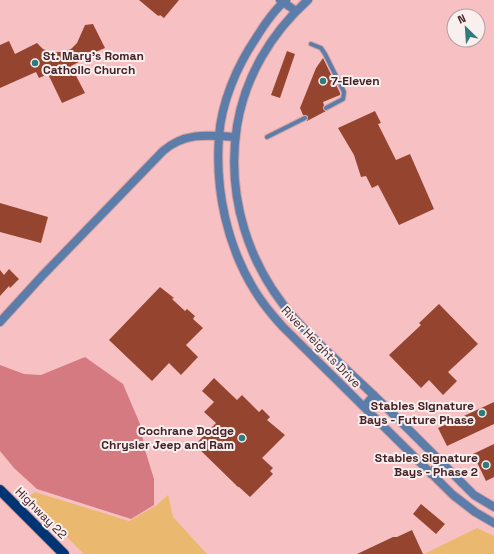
<svg xmlns="http://www.w3.org/2000/svg" width="494" height="554" font-family="'Space Grotesk',sans-serif">
<style>
.green{fill:#eab86f}
.water{fill:#d57a80}
.building{fill:#95452f}
.lines{fill:none;stroke-linecap:round;stroke-linejoin:round}
.service-casing{stroke:#d3a1a3;stroke-width:6}
.minor-casing{stroke:#d3a1a3;stroke-width:10}
.tertiary-casing{stroke:#d3a1a3;stroke-width:10}
.primary-casing{stroke:#d3a1a3;stroke-width:12}
.service{stroke:#5c7da9;stroke-width:4}
.minor{stroke:#5c7da9;stroke-width:8}
.tertiary{stroke:#5c7da9;stroke-width:8}
.primary{stroke:#003472;stroke-width:10}
.poi-dot{fill:#317a7b;stroke:#f9efef;stroke-width:1.5}
.labels{text-anchor:middle;dominant-baseline:central;stroke-width:4;stroke-linejoin:round;paint-order:stroke}
.poi-label{font-size:12px;font-weight:bold;fill:#442225;stroke:#f9efef;text-anchor:end}
.street-label{font-size:12px;fill:#442225;stroke:#f9efef}
</style>
<rect width="100%" height="100%" fill="#f7c1c3"/>
<path class="green" d="M35 492 129 521 157 505 168 495 173 517 207 554H84L27 498Z
M477 528 494 536V554H424Z"/>
<path class="water" d="M85 357 123 384 140 424 145 450 154 479V505L131 519 37 489 14 468 0 451V365L24 374 41 375Z"/>
<path class="building" d="M139 0H179L164 18 160 15 159 16 157 15Z
M93 24 105 48 84 57 85 59 71 66 85 93 62 103 48 74 39 78 36 72 0 88V45L9 41 15 54 37 43 43 49 51 52H63L71 49 77 43 85 25Z
M287 51 295 54 280 98 271 95Z
M323 58 340 93V95L323 102 324 105 323 109 326 111 307 121 308 116 303 115 300 108 316 68Z
M375 111 381 123 378 124 396 160 410 154 434 209 399 225 378 185 372 188 366 176 361 177 354 155 338 128Z
M0 203 48 217 41 243 0 232Z
M9 269 19 279 10 288 9 286 0 296V270L4 275Z
M160 287 174 298 172 299 185 311 187 309 195 316 193 319 203 328 186 345 198 357 181 375 169 363 152 381 109 340Z
M439 304 478 344 448 372 457 381 443 395 429 380 421 388 389 355 421 325 419 323Z
M214 378 237 400 242 395 259 412 262 409 270 417 267 420 285 435 262 458 273 468 270 471 273 474 250 497 239 487H238L195 445 216 423 204 412 214 402 202 391Z
M494 402V424L447 446 438 428Z
M494 444V477L486 481 473 454Z
M421 504 445 524 436 534 413 514Z
M412 530 423 554H357L393 537H397Z"/>
<g class="lines">
<g class="service-casing">
<path id="service" d="M311 44 321 48 325 54 344 92 343 99 326 108
M267 137 305 118"/>
</g>
<g class="minor-casing">
<path id="minor" d="M280 0 296 11
M0 322 42 276 163 151C185 132 208 135 235 137"/>
</g>
<g class="tertiary-casing">
<path id="tertiary" d="M286 0C274 10 264 25 256 38 237 66 221 103 219 137 215 190 227 246 255 291 263 304 273 316 283 327L453 495 475 512 494 523
M308 0C271 33 245 77 237 126 226 196 248 266 295 319 316 342 341 364 364 386 399 419 433 454 467 488L474 495 494 507
M364 407 374 395
M431 474 440 462"/>
</g>
<g class="primary-casing">
<path id="primary" d="M0 490 64 554"/>
</g>
<use href="#service" class="service"/>
<use href="#minor" class="minor"/>
<use href="#tertiary" class="tertiary"/>
<use href="#primary" class="primary"/>
</g>
<g class="poi-dot">
<circle cx="35" cy="63" r="4"/>
<circle cx="323" cy="81" r="4"/>
<circle cx="482" cy="413" r="4"/>
<circle cx="242" cy="438" r="4"/>
<circle cx="486" cy="465" r="4"/>
</g>
<g class="labels">
<g class="poi-label">
<text x="43" y="56" text-anchor="start">St. Mary's Roman<tspan x="43" dy="14">Catholic Church</tspan></text>
<text x="331" y="81" text-anchor="start">7-Eleven</text>
<text x="474" y="406">Stables Signature<tspan x="474" dy="14">Bays - Future Phase</tspan></text>
<text x="234" y="431">Cochrane Dodge<tspan x="234" dy="14">Chrysler Jeep and Ram</tspan></text>
<text x="478" y="458">Stables Signature<tspan x="478" dy="14">Bays - Phase 2</tspan></text>
</g>
<g class="street-label">
<text transform="translate(321 347) rotate(46)">River Heights Drive</text>
<text transform="translate(41 513) rotate(45)">Highway 22</text>
</g>
</g>
<g transform="translate(466 28) rotate(335)"><circle r="19" fill="#f9efef" stroke="#b19d9e"/>
<path d="M0-3L7 15L0 10L-7 15Z" fill="#317a7b"/>
<text y="-6" font-size="11" font-weight="bold" text-anchor="middle" fill="#442225">N</text>
</g>
</svg>
